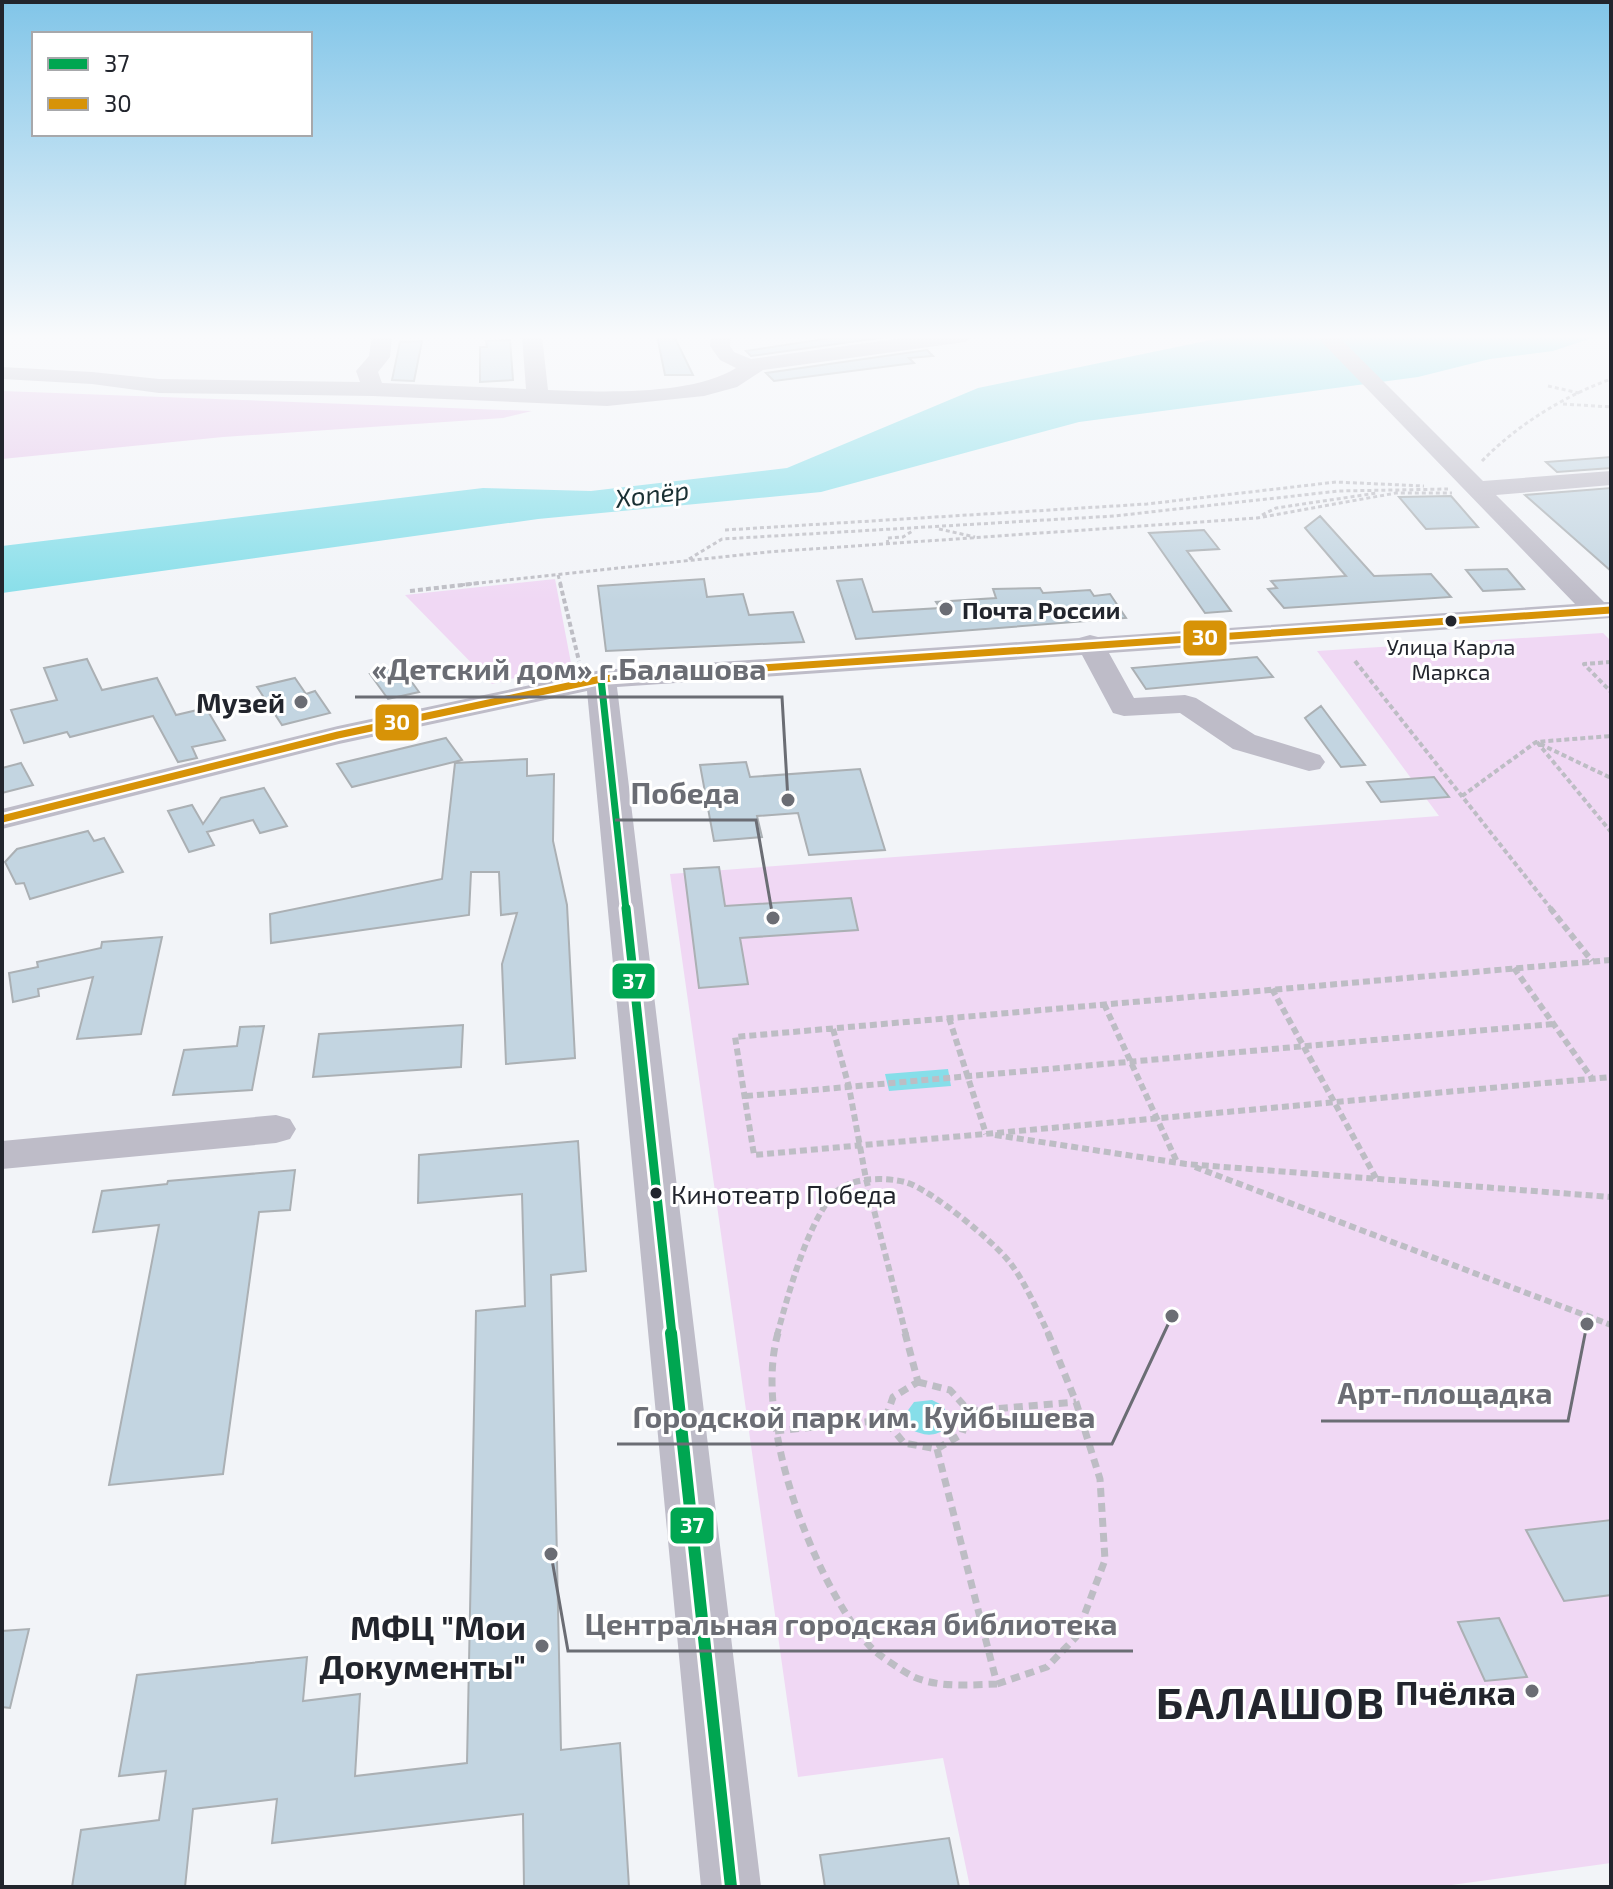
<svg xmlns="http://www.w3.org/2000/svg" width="1613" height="1889" font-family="'Exo 2',sans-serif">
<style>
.green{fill:#f0d8f4}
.forest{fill:#e5c5ea}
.water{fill:#86dee9}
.building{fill:#c3d5e1;stroke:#abb0b4;stroke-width:2}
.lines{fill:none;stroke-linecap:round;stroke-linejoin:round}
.path-far3{stroke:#bdbdc4;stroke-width:3;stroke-dasharray:4 3;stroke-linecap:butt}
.path-far2{stroke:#bdbdc4;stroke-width:4;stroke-dasharray:5 3;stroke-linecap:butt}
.path-far1{stroke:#bdbdc4;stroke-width:6;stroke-dasharray:7 4;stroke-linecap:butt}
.path{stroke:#bdbdc4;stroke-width:7;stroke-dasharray:9 6;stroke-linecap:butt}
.minor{fill:#bebcc8;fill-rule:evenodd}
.bus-1-far2-casing{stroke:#fff;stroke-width:12}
.bus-1-far1-casing{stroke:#fff;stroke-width:15}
.bus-1-casing{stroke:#fff;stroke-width:18}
.bus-2-casing{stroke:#fff;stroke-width:12}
.bus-1-far2{stroke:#00a651;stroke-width:7}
.bus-1-far1{stroke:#00a651;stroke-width:9}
.bus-1{stroke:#00a651;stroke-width:12}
.bus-2{stroke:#d79307;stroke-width:7}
.poi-dot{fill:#6b6d74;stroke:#fff;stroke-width:3}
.bus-dot{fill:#22252d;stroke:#fff;stroke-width:3}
.labels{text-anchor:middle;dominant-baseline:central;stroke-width:6;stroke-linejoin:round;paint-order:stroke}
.far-bus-label{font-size:22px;fill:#22252d;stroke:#fff}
.far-poi-label{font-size:24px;font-weight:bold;fill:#22252d;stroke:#fff;text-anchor:start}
.far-water-label{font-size:26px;font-style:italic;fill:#1a3033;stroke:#fff}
.bus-label{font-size:26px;fill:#22252d;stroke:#fff;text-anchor:start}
.poi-label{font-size:28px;font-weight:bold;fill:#22252d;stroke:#fff;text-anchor:end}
.near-poi-label{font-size:34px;font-weight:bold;fill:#22252d;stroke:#fff;text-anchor:end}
.near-district-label{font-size:44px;font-weight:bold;letter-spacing:2px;fill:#22252d;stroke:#fff}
.leader{fill:none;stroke:#6b6d74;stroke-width:3}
.callout-dot{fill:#6b6d74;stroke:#fff;stroke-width:3}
.callout-label{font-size:30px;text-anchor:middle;font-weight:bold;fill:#6b6d74;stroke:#fff;stroke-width:6;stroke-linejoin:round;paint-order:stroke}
.line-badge{stroke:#fff;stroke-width:3}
.badge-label{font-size:22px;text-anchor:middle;font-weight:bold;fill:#fff}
</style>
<rect width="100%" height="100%" fill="#f2f4f8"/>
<path class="green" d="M555 579 571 663 492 684 405 595Z
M1603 633 1611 641V1863L1437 1887H970L943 1758 798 1777 670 874 1439 816 1317 651Z"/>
<path class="forest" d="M2 391 532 411 503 418 223 437 2 459Z"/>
<path class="water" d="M1230 336H1598L1553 351 1490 359 1418 377 1079 422 821 492 538 519 2 593V546L483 488 591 491 787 468 978 388Z
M948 1069 951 1086 889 1091 885 1074Z
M932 1400 944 1406 949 1427C933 1438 924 1436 908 1428L906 1413 914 1402Z"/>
<path class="building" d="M657 336H674L693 375H665Z
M844 336H893L751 356 746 351Z
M510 340 513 380 480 382V347H487L486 341Z
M422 341 414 381 392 380 400 342Z
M927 350 933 356 909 358 914 363 774 381 766 373Z
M1611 457V468L1557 472 1546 462Z
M1611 488V571L1525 495Z
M1451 496 1478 527 1426 529 1399 497Z
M1320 516 1374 576 1431 574 1451 597 1284 608 1268 589 1277 588 1271 581 1346 576 1305 528Z
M1204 530 1219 549 1187 551 1231 611 1205 613 1149 533Z
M1507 569 1524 589 1483 591 1466 570Z
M704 579 707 597 743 594 749 615 793 612 804 642 606 651 598 586Z
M862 579 873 612 940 608 936 602 996 598 993 589 1040 588 1043 593 1090 590 1094 596 1110 594 1126 618 856 639 837 581Z
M1257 657 1273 677 1146 689 1132 668Z
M87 659 102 690 157 678 176 715 206 708 225 740 192 747 197 758 178 762 153 716 70 737 67 732 24 743 11 710 57 700 44 668Z
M401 667 419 692 388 699 370 674Z
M295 678 306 694 315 691 330 713 282 725 257 687Z
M1321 706 1365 765 1341 767 1305 718Z
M446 738 462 760 352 787 337 764Z
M527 759V776L554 774 553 841 567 905 575 1058 506 1064 502 964 517 913 501 915 499 872H471L469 915 271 943 270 914 442 879 455 763Z
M746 762 750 777 860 769 885 850 809 855 798 813 757 816 762 837 714 841 700 765Z
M21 763 33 785 2 793V768Z
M1434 777 1449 797 1381 802 1367 782Z
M264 788 287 826 260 833 253 820 207 832 214 845 189 852 168 811 192 805 203 824 221 798Z
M88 831 94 841 104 838 123 872 30 899 24 883 16 884 5 862 17 849Z
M719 867 725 906 851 898 858 930 740 938 748 984 699 988 684 869Z
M162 937 141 1034 77 1039 93 977 38 989 39 996 13 1002 9 973 38 967 37 962 101 948 102 942Z
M463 1025 461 1067 313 1077 319 1034Z
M264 1026 252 1090 173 1095 184 1050 237 1046 240 1027Z
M578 1141 586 1271 551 1275 561 1750 620 1743 629 1887H524L523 1814 272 1843 277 1799 193 1809 185 1887H72L81 1830 159 1820 166 1771 119 1776 137 1675 307 1657 303 1701 360 1694 355 1776 467 1763 476 1311 525 1306 522 1194 418 1203 419 1155Z
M295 1170 290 1210 259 1212 223 1474 109 1485 159 1225 93 1232 102 1191 167 1184 168 1181Z
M1611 1520V1595L1564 1601 1526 1530Z
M1499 1618 1527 1677 1485 1681 1458 1622Z
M29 1629 10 1708 2 1707V1631Z
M949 1838 959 1887H825L820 1855Z"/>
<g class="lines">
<path class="path-far3" d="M1548 386 1579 393
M1563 404 1611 407
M1482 461C1517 425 1564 396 1611 379
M1262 515 1276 508 1377 493
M939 529 975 537
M725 530 1147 504 1336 482 1424 486
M888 544 887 538 903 537 914 530
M689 559 722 539 1114 516 1339 491 1448 489
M558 575 561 585
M461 585 768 552 1257 518 1396 493H1452"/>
<path class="path-far2" d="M560 583 579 661
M410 591 479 583
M1355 661 1552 910
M1611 662 1584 664 1611 692
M1537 742 1611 832
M1540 744 1611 778
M1462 796 1536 742 1611 736"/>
<path class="path-far1" d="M1550 908 1592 961
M1611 960 735 1037 754 1155 1611 1077
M1514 968 1591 1077
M1272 989 1376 1178
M1104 1004 1177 1162
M949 1018 986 1134
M833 1029 849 1087 866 1179 906 1335
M746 1096 1553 1024
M995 1135 1186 1164 1611 1197
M1195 1167 1611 1325
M777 1335C788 1296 807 1222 835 1193 850 1177 885 1177 905 1182 929 1188 996 1243 1011 1264 1026 1284 1038 1312 1049 1335"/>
<path class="path" d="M778 1333C753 1420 811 1575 867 1643 877 1655 898 1668 912 1676 936 1688 971 1685 997 1684
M905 1333 918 1382
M918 1382 950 1390 969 1411 962 1434 937 1449 904 1443 885 1420 893 1397Z
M969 1411 1076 1402
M775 1431 885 1420
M937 1449 997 1684
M997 1684 1047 1667 1076 1637 1105 1560 1100 1479 1076 1402 1048 1333"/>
<path class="minor" d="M372 336H392L390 357 378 372 382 383 526 389 522 336H542L548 390C600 392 692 396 736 368L720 360 710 346 711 336H731L730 346 734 352 751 359 917 336H975L965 342 763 370 737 387 704 396 607 406 373 396 159 393 92 384 2 379V367L92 372 159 379 360 382 356 371 369 356Z
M1316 336H1338L1483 481 1611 471V485L1496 495 1604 602H1611V618L1109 653 1134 698 1185 695 1196 698 1255 735 1320 755 1325 762 1320 769 1309 771 1233 749 1180 713 1124 716 1113 713 1082 655 617 687 761 1887H701L587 691 339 744 2 829V809L338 726 601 670 1079 638 1090 635 1098 637 1575 604Z
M276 1115 290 1119 296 1129 290 1139 276 1143 2 1169V1141Z"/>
<g class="bus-1-far2-casing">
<path id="bus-1-far2" d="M601 679 626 910"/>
</g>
<g class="bus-1-far1-casing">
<path id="bus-1-far1" d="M626 908 672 1335"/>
</g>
<g class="bus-1-casing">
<path id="bus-1" d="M671 1333 731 1887"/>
</g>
<g class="bus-2-casing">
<path id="bus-2" d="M2 819 338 735 601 679 1611 610"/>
</g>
<use href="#bus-1-far2" class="bus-1-far2"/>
<use href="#bus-1-far1" class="bus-1-far1"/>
<use href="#bus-1" class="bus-1"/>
<use href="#bus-2" class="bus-2"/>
</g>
<linearGradient id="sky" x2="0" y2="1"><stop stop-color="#81c5e8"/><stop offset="0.56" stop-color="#f9fafc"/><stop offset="1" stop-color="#f9fafc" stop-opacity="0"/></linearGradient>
<rect width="1613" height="601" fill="url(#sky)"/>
<g class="poi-dot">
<circle cx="946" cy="609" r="8"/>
<circle cx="301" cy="702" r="8"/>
<circle cx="542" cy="1646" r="8"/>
<circle cx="1532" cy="1691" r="8"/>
</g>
<g class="bus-dot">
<circle cx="1451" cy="621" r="7"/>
<circle cx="656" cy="1193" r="7"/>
</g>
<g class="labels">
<g class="far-bus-label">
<text x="1451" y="646">Улица Карла<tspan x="1451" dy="25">Маркса</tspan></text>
</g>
<g class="far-poi-label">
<text x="962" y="609">Почта России</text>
</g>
<g class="far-water-label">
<text transform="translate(652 493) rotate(-7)">Хопёр</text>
</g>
<g class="bus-label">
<text x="671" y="1193">Кинотеатр Победа</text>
</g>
<g class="poi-label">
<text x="285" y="702">Музей</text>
</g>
<g class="near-poi-label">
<text x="526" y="1626">МФЦ "Мои<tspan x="526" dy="39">Документы"</tspan></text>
<text x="1516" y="1691">Пчёлка</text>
</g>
<g class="near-district-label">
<text x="1271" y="1701">БАЛАШОВ</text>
</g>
</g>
<path class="leader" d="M788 800L782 697H355M773 918L756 820H615M1587 1324L1568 1421H1321M1172 1316L1112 1444H617M551 1554L568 1651H1133"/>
<g class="callout-dot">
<circle cx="788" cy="800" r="8"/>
<circle cx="773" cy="918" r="8"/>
<circle cx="1587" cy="1324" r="8"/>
<circle cx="1172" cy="1316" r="8"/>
<circle cx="551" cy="1554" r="8"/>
</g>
<g class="callout-label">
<text x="569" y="680">«Детский дом» г.Балашова</text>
<text x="685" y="804">Победа</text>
<text x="1445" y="1404">Арт-площадка</text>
<text x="864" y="1428">Городской парк им. Куйбышева</text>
<text x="851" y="1635">Центральная городская библиотека</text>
</g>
<g class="line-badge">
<rect x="1182" y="619" width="46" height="38" rx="8" fill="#d79307"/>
<rect x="374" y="703" width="46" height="39" rx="8" fill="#d79307"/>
<rect x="611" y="962" width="45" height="38" rx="8" fill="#00a651"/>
<rect x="669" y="1506" width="46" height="39" rx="8" fill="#00a651"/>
</g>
<g class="badge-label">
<text x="1205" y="645">30</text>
<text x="397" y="730">30</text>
<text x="634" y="989">37</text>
<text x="692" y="1533">37</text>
</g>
<rect width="1613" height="1889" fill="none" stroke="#22252d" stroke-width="8"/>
<rect x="32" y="32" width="280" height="104" fill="#ffffff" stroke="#a7a8ab" stroke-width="2"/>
<rect x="48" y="58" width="40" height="12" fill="#00a651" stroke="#a7a8ab" stroke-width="2"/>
<text x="104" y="72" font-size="24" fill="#22252d">37</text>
<rect x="48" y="98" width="40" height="12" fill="#d79307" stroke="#a7a8ab" stroke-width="2"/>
<text x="104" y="112" font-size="24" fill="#22252d">30</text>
</svg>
